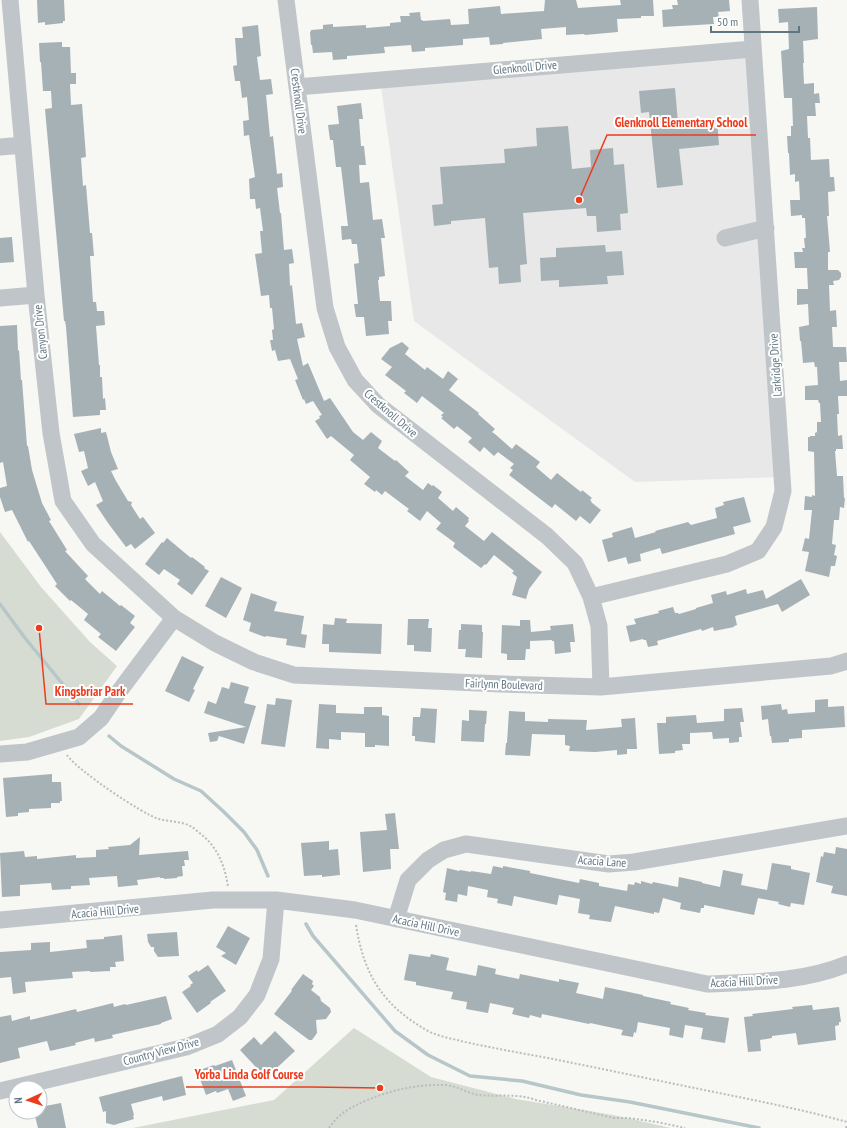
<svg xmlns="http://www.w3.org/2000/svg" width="847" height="1128" font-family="'PT Sans Narrow',sans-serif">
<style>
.built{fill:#e7e8e7}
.green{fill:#d7dcd2}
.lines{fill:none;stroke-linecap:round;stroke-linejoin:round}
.stream{stroke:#b7c6c9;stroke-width:3.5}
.building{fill:#a6b1b6}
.path{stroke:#b9bdbf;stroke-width:2;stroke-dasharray:2 2;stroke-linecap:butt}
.minor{stroke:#bfc5c8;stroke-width:17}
.labels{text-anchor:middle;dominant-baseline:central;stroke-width:4;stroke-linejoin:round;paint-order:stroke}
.street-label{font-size:12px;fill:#607580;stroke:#fff}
.leader{fill:none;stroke:#ec3c1e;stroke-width:1.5}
.callout-dot{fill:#ec3c1e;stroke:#fff;stroke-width:1.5}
.callout-label{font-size:13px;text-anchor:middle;font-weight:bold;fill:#ec3c1e;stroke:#fff;stroke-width:4;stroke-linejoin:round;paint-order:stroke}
</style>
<rect width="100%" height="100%" fill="#f7f7f3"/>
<path class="built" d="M753 49 778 477 635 482 414 321 380 79Z"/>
<path class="green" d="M0 532 41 587 90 642 117 666 79 719 29 737 0 741Z
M354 1028 431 1077 516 1099 613 1115 671 1128H133L274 1100Z"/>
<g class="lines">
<path class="stream" d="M0 604 25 638 79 704
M109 736 121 746 174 779 201 791 224 812 244 832 257 850 268 876
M306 924 313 936 395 1031 428 1055 470 1076 522 1081 581 1095 630 1102 759 1128"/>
</g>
<path class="building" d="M37 0H64L65 21H63V23L45 25V22L38 23Z
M545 0H576L578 8 621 5 620 0H653L654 16H641V18L617 19 618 32 585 35 584 34 566 35V27L541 29 542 39 503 43V44L490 45 489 37 463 39V45L425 48V51L412 52 411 45 384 47 385 53 347 56V59L333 60 332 52 313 53 312 45H311L310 32 311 31V30L323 29V25L333 24V27L366 25V28L390 26V23L401 22 400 16H410L409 13 420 12 421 20H422L423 21 450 19 451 25 469 24 468 9 500 6 501 14 544 11Z
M677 0H729L730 11 718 12 719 17H713L714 24 663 27 662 10 673 9 672 5H678Z
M817 7 818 39 803 41 804 63H803L804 84 814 83V94L819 93 820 103H815L816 116H807L808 138H810L811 160 829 159 830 177H834L835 191 828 192 829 216H827L830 252H828V270H838L841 273V277L839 280 833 281 834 285H829L830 311 836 310 837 327H832L833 347H846L847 362H839L840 381 847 380V396H838L839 414H837L838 436 842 435 843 449H836V451H835L837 476H843L844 498H845L844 508 840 507 839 520H834L832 544 836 545 834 555 837 556 835 566H831L829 577 805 571 809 552 802 551 805 538 809 539 812 510H804L805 496 812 497V495L815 496 814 452 808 451V437H810V436H815V433L817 432V422H821L820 403H819L818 400H805V386L818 385 817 367H815L814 362 803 363 801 341H800L799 327 809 325 808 304 797 305V289H808L807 268H795L794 252H803L802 248H805L804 238H806L805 218H802V215L791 216 790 200H800L799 181 795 182V174L790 175 789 153H788L787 136H791V126H793L792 98H784L781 51 789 49 788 22 779 23 778 9Z
M258 25 261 56 257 57 260 80 271 79 273 94 266 95 270 137 273 136 277 174 282 173 283 187 277 188 280 213H281L284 250 292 249 294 263 289 264 290 286 292 285 296 324 302 323 305 337 297 339 303 366 308 363 324 401 330 398 353 432 363 440 371 432 382 441 378 448 395 461 396 460 409 472 405 476 423 490 428 483 432 486 433 485 442 492 438 498 453 511 456 507 469 518 468 520 469 521 465 526 484 541 492 532 542 572 529 589 526 599 512 595 517 577 512 573 514 571 494 555 486 565 485 564 481 568 453 547 455 543 436 529 441 523 427 511 420 521 407 511 409 509 385 491 382 495 376 490 375 492 364 484 370 477 350 460 354 455 331 436 327 439 315 421 320 418 319 416 322 415 313 401 306 404 304 399 303 400 295 380 298 379 290 359 278 361 275 350 272 351 270 340H273L272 330 274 329 272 308H270L269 295 261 296 255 254 262 253 260 231H263L260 208 256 209 255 199H250L249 179 255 177 249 135 244 136 243 121 249 120 247 97 242 98 240 81H235L233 66 237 65 235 38H243L242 27Z
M62 42V47H70L71 73H76V84H70L71 105 82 104 86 157 81 158 83 186 86 185 90 233H92L94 256H90L93 302H96L97 311H104L105 325 96 326 99 365H100V377H102L103 399 105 398 106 410H100V415L73 417 66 327 65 321H64L45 109 52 108 51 91H43L41 62H40L39 43Z
M675 88 678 123 717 119 719 145 679 149 683 185 657 188 649 112 641 113 639 91Z
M361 103 363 119H359L361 146H364L366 165H359L360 183 369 182 373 220 382 219 385 238H381L385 276 379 277V280H378L380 301H391L392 321H388L389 334 366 336 364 317H356L354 304H358L354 264 359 263 357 244H352L351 239 342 240 341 226H348L341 167H336L333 140H330L328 125 339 124 337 106Z
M568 126 572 169 591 167 590 150 613 148 614 165 624 164 628 213 620 214 621 230 597 232 596 216H587L586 208 523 213 527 264 520 265 521 282 499 284 498 267 489 268 485 218 451 221V224L434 226 432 205 443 204 440 167 505 163 504 149 537 146 536 128Z
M12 237 14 262 0 263V238Z
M605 245 606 252 622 251 624 275 607 276 608 284 559 287V280L541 281 540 258 556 257V248Z
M17 325 18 351 19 350 21 380H22L27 446H28L32 470 42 503 51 520 49 521 67 550 65 551 88 576 85 579 100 594 102 591 120 606 121 605 135 616 130 623 135 627 116 651 98 637 101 634 84 620 88 614 71 600 70 601 55 586 57 584 29 541 28 542 12 510 5 512 0 497V488L7 486 3 462 0 463V326Z
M402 342 409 348 405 354 425 370 427 367 443 379 448 371 458 379 449 390 479 413 478 414 495 429 492 432 495 434 512 449 516 444 540 462 536 467 551 480 557 473 581 492 582 490 592 498 590 500 592 502H591L601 510 590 524 580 516 576 521 555 504 552 508 509 475 513 470 510 468 514 464 498 452 494 456 484 447 480 452 468 442 472 438 457 426 454 429 441 418 443 417 441 415 444 413 422 396 417 403 404 393 406 391 385 375 392 367 381 359 390 348Z
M101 428V433L106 432 111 452 118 469 111 471 116 481 128 501 132 502 131 505 140 519 143 517 155 533 135 549 131 544 126 547 108 523 96 505 103 501 95 482 88 486 81 471 88 468 84 451 79 452 74 434Z
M744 497 751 522 733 527 735 534 662 554 660 548 640 554 641 561 628 564 626 557 608 562 602 540 613 537 612 533 632 527 635 538 656 532 655 531 688 522 691 525 717 518 715 508 724 505 723 502Z
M167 538 191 558 192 557 205 567 204 568 209 571 192 595 177 584 180 580 164 569 159 575 145 564 162 542 163 543Z
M221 577 242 588 226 618 205 606Z
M801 579 810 595 782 612 778 604 735 616 737 625 734 626V627L714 631 713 627 702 631 701 629 657 641 658 645 648 647 646 640H644L643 639 630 642 626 626 636 624 634 619 659 613 658 611 673 607 675 613H678L679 614 696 609V608L713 603 711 595 726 591 727 595 746 589 747 594 763 590 766 599Z
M251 593 277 602 274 611 304 616 301 634 307 635 305 648 286 645 287 639 266 636 265 637 249 631 251 623 243 620Z
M335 618 347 619 346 623 382 624 381 654 329 652V644H322L323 624 334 625Z
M408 619H429L428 628H432L431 652 414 651V645H407Z
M520 620H530L531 632 551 630 550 626 573 624 575 642H570L571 652 555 654 554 641H552V640L530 641V649H526L525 660H507V654L501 653 502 625 520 626Z
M461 624 482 625V632H483L482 658 465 657 466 649H458L459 630H461Z
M182 656 204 667 193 689 195 690 189 702 165 691Z
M231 682 249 687 244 703 256 706 244 744 219 736 217 741 210 742 208 733 246 727 204 713 208 701 216 704 222 687 229 689Z
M276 698 292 700 285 747 261 744 267 704 275 705Z
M828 699V707L844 706 845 727 802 730V738L789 739V742L772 743 771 736H770L768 719 762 720 761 706 781 704 782 710 787 709 788 714 815 712V700Z
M319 704 336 705V713L364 714V707H382V715L389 716V746L375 745V747H365V733L341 732V740L329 739V749L316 748Z
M421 708 437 709 435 743 415 741V736H412L413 717H420Z
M742 708 744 722H740L742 737H739V742L729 743V738L713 739 712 732 690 733V744H682L683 750 675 751V753L659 754 657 723H666V717L696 715 697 723 724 721V709Z
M469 710 487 711 486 724H485L484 742 461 741 462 720 469 721Z
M509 711 525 712V721L548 722V719L587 720 586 730 622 727 621 719 635 718 637 749H627V754L617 755V750L595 752 569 751 570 746 565 745V735L532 734 530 756 505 755 506 743H507Z
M52 774V782H61L62 801H60V803H51V808L29 809V812L18 813V816L6 817 3 778Z
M395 813 399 849H390L391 869 363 872 360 832 387 830 385 814Z
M140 837 139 855 188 851 189 860H184L185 866H182L183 876 177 877V878L164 879V878H160V877L137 880 138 885 118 887 117 876 89 878 90 885 71 886V889L52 890 51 883 20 885V896L2 897 0 853 24 851 25 857 37 856V859L76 855V858L96 857V850L109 849 108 847 130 845Z
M329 841V850L338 849 340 875 322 877V875L304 876 301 843Z
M836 847 847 849V896L831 893 833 886 816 882 821 856 823 857 824 852 835 854Z
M772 863 791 866V869L810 873 804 905 791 903 790 907 778 904 779 902 758 898 754 915 704 905V908H701L700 913 680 909 681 903 663 898 659 913 654 912V914L615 906 611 922 589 919 590 915 578 913 580 899 559 895 557 905 514 896 512 906 497 903 498 899 487 897 488 890 468 886 467 896 458 894 457 902 445 900 446 893 443 892 447 868 459 871 460 870 471 872V871L491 874 493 866 503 868V866L530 871V873L579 883 580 879 599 883V886L627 891 628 884 634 885 635 882 641 884V881L652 884 653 882 678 887 679 877 702 882V883L720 887 723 870 743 874 741 885 767 890Z
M228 926 250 938 236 965 221 956 226 953 216 947Z
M177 932 179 956 158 957 154 951V947H151L148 942 147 934Z
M122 935 124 961 115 962 116 967H110V971L90 972V971L72 972 73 978 25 982 26 992 13 994 11 977 0 978V952L31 950V943L50 942V952L87 948 86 940 104 939V937Z
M409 954 430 957 431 954 449 958 446 970 476 976 478 965 496 969 495 974 519 979 520 974 559 982V979L579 983 576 993 603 999 605 987 643 995V996L671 1002 670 1004 689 1008 688 1010 706 1013 705 1015 729 1018 725 1043 701 1039 703 1028 685 1025 683 1038 669 1035 670 1028 638 1022 636 1033 634 1032 633 1037 621 1035 623 1030 590 1023 589 1024 542 1014 541 1018 530 1015 529 1018 512 1014 514 1008 490 1003 488 1013 466 1009 467 1002 451 999 453 992 416 985V982L404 980Z
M208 965 226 991 210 1002 211 1003 197 1013 182 992 191 986 190 985 193 983 188 976 197 970 198 972Z
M303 974 313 981 312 984 314 986 311 990 320 997 321 1001 330 1008 331 1012 326 1019 316 1020 317 1033 312 1040H309L274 1014 291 992 292 990H291Z
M166 996 172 1019 161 1023V1024L112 1035 113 1038 95 1042 94 1038 75 1043 76 1045 50 1051 47 1041 18 1048 20 1058 0 1063V1017L11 1015 12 1021 30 1016V1020L76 1009 77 1012 113 1003 114 1007 125 1004 126 1005Z
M812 1005 813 1010 839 1007 841 1022H839V1025L835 1026 836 1040 798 1045 796 1033 772 1036V1038L760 1040 761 1051 748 1052 744 1017 753 1016 752 1014 793 1009 792 1007Z
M275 1031 295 1051 266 1078 240 1050 254 1037 261 1045Z
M232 1060 246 1096 233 1101 228 1089 217 1093 216 1091 206 1095 197 1071 214 1065 215 1066Z
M182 1076 186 1095 163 1101 162 1096 131 1104 134 1115 133 1116 134 1119 114 1125 106 1123V1111L103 1112 99 1097Z
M61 1103 66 1128H38L34 1112H40V1107Z"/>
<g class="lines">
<path class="path" d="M67 755C77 770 142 814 159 819 170 822 182 821 192 827 195 829 198 832 201 834 218 848 225 866 228 887
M356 925C364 976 384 1007 430 1032 441 1037 454 1039 465 1042 493 1048 520 1053 548 1058 608 1070 669 1083 729 1095 768 1103 808 1111 847 1122
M329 1128C339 1113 350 1108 365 1101 391 1090 417 1084 446 1085 457 1086 467 1093 478 1095 498 1097 516 1093 536 1100L614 1118H628L657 1122 685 1128
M846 1128 847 1125"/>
<path class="minor" d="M10 0 36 295 51 433 63 501 93 544 174 618 215 643 254 662 294 675 502 684 601 687 831 666 847 661
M286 0 325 308 337 347 355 380 378 405 547 536 575 563 591 597 599 626 601 687
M297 87 753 49
M0 147 23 145
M725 238 766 228
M0 298 36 295
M591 597 727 564 758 551 774 527 783 491 750 0
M0 754 27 752 79 737 101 718 118 693 174 618
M396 919 408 880 428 860 444 850 466 844 609 864 634 862 847 826
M0 920 213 900H276L355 910 707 984C755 982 803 982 847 964
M0 1091 186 1047 218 1034 240 1017 257 995 271 959 276 900"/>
</g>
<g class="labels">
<g class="street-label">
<text transform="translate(525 67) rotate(-5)">Glenknoll Drive</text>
<text transform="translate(299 101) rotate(83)">Crestknoll Drive</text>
<text transform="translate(40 332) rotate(-96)">Canyon Drive</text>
<text transform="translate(775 365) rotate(-94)">Larkridge Drive</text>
<text transform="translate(391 413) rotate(41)">Crestknoll Drive</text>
<text transform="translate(504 684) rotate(2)">Fairlynn Boulevard</text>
<text transform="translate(602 861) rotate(4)">Acacia Lane</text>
<text transform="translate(105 911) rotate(-5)">Acacia Hill Drive</text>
<text transform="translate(426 925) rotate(12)">Acacia Hill Drive</text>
<text transform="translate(744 981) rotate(-3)">Acacia Hill Drive</text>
<text transform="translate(161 1051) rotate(-15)">Country View Drive</text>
</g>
</g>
<path class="leader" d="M579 200L607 135H756M39 628L46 704H133M380 1088L311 1087H186"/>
<g class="callout-dot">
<circle cx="579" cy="200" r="4"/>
<circle cx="39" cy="628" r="4"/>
<circle cx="380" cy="1088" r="4"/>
</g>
<g class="callout-label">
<text x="681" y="127">Glenknoll Elementary School</text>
<text x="90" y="696">Kingsbriar Park</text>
<text x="249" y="1079">Yorba Linda Golf Course</text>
</g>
<g transform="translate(28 1100) rotate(267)"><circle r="19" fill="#ffffff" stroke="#bfc8cc"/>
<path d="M0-3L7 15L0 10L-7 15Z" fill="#ec3c1e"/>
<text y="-6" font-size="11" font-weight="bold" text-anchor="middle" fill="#607580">N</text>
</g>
<path d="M711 26v6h88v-6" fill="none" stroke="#607580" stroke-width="2"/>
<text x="717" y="26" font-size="12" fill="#607580" stroke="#ffffff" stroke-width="3" paint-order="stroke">50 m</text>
</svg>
